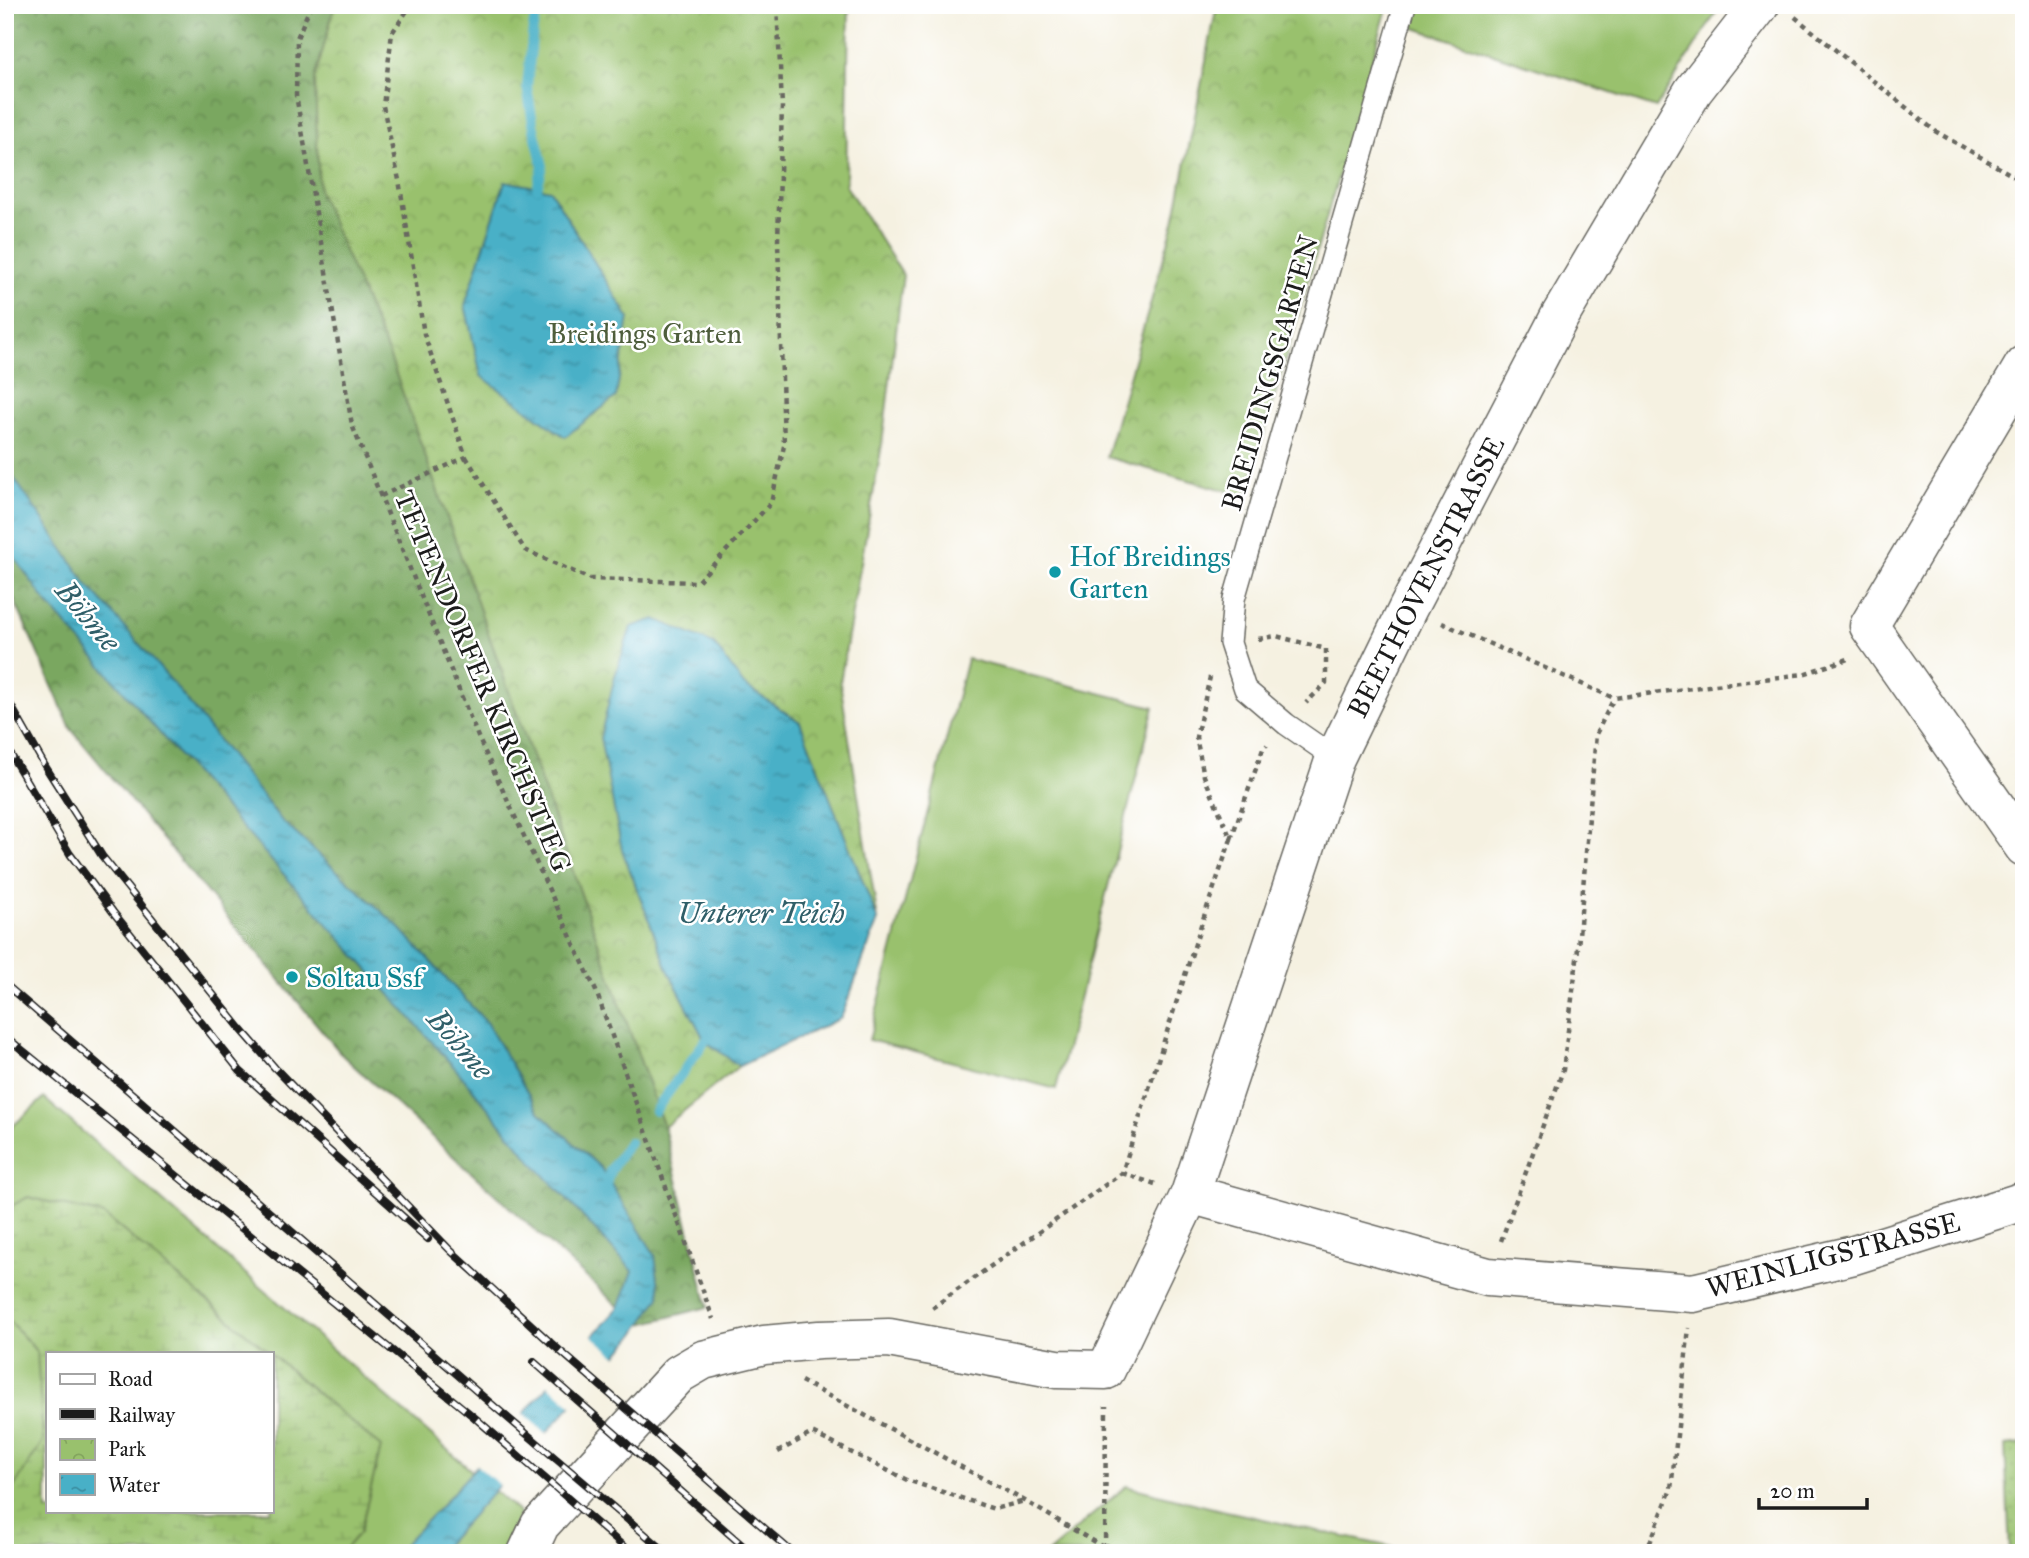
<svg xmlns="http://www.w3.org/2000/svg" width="2029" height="1558" font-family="'IM FELL Great Primer',serif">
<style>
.grass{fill:#99c16d;stroke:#5a6e44;stroke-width:2;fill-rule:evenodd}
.forest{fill:url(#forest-crowns);stroke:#4b623e;stroke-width:2}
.wetland{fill:url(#wetland-marsh);stroke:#5a6e44;stroke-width:2}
.park{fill:url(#park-crowns);stroke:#5a6e44;stroke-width:2}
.garden{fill:url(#garden-dots);stroke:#5a6e44;stroke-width:2}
.water{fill:url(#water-ripples);stroke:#326672;stroke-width:2}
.pier{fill:#f5f1e1}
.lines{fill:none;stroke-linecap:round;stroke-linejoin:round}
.stream{stroke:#48b0c7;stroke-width:10}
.lane-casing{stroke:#686761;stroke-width:24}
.street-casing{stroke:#686761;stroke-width:41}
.path{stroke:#686761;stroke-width:4.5;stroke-dasharray:5 5;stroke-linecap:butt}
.lane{stroke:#fff;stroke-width:21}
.street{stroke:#fff;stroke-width:38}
.rail-casing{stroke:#1c1c1c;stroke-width:8}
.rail{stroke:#fff;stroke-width:5;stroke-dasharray:16;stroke-linecap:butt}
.culture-dot{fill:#0f9aa8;stroke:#fff;stroke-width:2.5}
.labels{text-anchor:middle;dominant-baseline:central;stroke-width:5;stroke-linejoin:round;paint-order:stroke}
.park-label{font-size:28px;fill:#4e5e3c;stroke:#fff}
.street-label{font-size:28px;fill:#1c1c1c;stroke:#fff}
.culture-label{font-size:28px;fill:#0d838f;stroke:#fff;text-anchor:start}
.water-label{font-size:30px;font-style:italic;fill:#305f69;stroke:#fff}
</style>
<defs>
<pattern id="forest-crowns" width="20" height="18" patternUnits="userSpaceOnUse" patternTransform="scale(1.75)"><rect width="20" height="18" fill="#7aa760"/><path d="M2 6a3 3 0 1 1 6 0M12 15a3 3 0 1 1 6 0" fill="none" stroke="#63874e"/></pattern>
<pattern id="wetland-marsh" width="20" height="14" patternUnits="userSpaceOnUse" patternTransform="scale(1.75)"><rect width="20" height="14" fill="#99c16d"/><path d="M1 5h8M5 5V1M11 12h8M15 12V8" fill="none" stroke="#83a55e"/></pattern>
<pattern id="park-crowns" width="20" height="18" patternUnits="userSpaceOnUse" patternTransform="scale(1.75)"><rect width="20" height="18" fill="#99c16d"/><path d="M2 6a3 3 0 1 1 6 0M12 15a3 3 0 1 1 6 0" fill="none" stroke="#83a55e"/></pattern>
<pattern id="garden-dots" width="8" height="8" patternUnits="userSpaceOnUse" patternTransform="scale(1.75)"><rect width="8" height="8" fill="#99c16d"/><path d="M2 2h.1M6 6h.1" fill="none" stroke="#83a55e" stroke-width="1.8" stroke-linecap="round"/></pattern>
<pattern id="water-ripples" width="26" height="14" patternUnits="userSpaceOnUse" patternTransform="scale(1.75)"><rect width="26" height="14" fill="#48b0c7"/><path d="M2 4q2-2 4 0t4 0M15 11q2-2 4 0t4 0" fill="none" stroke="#3b8ea1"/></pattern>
</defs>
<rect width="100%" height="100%" fill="#fff"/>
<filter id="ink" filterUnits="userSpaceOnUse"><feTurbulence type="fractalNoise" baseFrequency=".0143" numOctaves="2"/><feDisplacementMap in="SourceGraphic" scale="14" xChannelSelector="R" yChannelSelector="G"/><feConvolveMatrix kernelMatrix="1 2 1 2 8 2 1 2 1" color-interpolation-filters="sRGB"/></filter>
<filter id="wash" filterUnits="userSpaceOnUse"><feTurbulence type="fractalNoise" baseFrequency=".00686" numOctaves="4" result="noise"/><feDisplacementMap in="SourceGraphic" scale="28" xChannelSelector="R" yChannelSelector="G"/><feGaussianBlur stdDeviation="1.57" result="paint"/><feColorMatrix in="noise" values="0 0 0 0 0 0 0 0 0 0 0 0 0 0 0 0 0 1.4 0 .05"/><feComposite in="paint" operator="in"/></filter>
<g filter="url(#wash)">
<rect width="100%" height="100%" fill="#f5f1e1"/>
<path class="grass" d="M1412 5H1721L1656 108 1406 25Z
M967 659 1154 707 1056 1089 869 1040Z
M44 1098 520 1513 502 1553H5V1133ZM47 1353H271V1511H47Z
M1126 1486 1217 1509 1419 1553H1048Z"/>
<path class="forest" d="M5 5H335L315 79 319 192 390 357 664 1127 708 1307 639 1325 343 1056 71 729 5 579Z"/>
<path class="wetland" d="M28 1197 104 1215 270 1353H47V1511H271V1354L381 1447 360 1532 341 1553H5V1501L43 1441 37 1352 5 1316V1209Z"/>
<path class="park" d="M335 5H849L846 186 903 275 882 444 840 682 878 920 841 1018 739 1066 664 1127 390 357 319 192 315 79Z
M1217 5H1388L1246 496 1106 457 1174 222Z"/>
<path class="garden" d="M2024 1444V1553H2010L2005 1446Z"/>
<path class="water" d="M505 181 550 190 629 318 616 397 565 437 481 376 465 305Z
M5 465 87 584 173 683 282 821 399 927 486 1022 539 1112 601 1168 655 1255 660 1297 633 1337 438 1553H395L441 1506 619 1307 633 1271 534 1164 455 1068 194 773 44 599 5 544Z
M655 619 714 644 744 685 800 722 878 920 841 1018 739 1066 705 1041 669 972 622 850 600 738 615 676 631 627Z"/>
<path class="pier" d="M590 1334 619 1358 574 1407 546 1383Z
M521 1412 549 1436 502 1487 474 1463Z"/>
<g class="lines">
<path class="stream" d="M537 188 543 166 534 129 527 87 533 28 538 5
M655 1111 705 1041
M604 1191 610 1171 629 1142"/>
</g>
</g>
<g filter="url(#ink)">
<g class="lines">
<g class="lane-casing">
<path id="lane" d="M1335 758 1286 724 1245 689 1230 643 1234 599 1405 5"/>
</g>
<g class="street-casing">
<path id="street" d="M2024 365 1869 626 2024 847
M1190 1194 1488 1277 1693 1293 1854 1255 2024 1201
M527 1553 540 1525 679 1374 703 1360 764 1345 819 1340 889 1338 1057 1369 1106 1370 1190 1194 1335 758 1408 608 1560 316 1693 91 1760 5"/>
</g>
<path class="path" d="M311 5 297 38 296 95 352 425 478 737 596 991 713 1319
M1795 17 1935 131 2024 182
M466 457 525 550 590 579 697 582 771 503 784 446 778 241 782 106 777 5
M381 496 466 457 424 334 399 180 383 106 392 33 411 5
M1442 623 1614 698 1803 674 1848 659
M1258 639 1276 636 1326 649V683L1306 703
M1231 839 1263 749 1267 745
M1122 1173 1155 1184
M1501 1241 1563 1070 1577 959 1596 734 1614 698
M932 1308 1122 1173 1201 925 1231 839 1204 776 1196 737 1210 677
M801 1381 1025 1501 1113 1553
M778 1452 812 1433 907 1480 994 1509 1025 1501
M1105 1548 1106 1406
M1646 1553 1671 1489 1689 1328"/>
<use href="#lane" class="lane"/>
<use href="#street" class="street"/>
<g class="rail-casing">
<path id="rail" d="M5 695 45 766 102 856 240 1028 275 1068 450 1250 551 1343 793 1553
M5 745 70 854 113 912 240 1071 428 1239
M5 984 488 1401 667 1553
M5 1036 474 1417 631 1553
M534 1362 751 1553"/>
</g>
<use href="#rail" class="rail"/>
</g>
</g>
<g class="culture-dot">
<circle cx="1055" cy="572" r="7"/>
<circle cx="292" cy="977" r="7"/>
</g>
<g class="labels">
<g class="park-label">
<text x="645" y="333">Breidings Garten</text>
</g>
<g class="street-label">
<text transform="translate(1270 373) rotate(-74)">BREIDINGSGARTEN</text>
<text transform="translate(1426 577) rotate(-63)">BEETHOVENSTRASSE</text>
<text transform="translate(483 681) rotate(67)">TETENDORFER KIRCHSTIEG</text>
<text transform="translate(1833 1255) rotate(-15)">WEINLIGSTRASSE</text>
</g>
<g class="culture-label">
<text x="1069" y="556">Hof Breidings<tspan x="1069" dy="32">Garten</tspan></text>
<text x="306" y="977">Soltau Ssf</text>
</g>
<g class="water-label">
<text transform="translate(88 616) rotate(50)">Böhme</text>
<text x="761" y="913">Unterer Teich</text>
<text transform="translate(460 1044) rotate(49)">Böhme</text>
</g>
</g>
<rect width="2029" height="1558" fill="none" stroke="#fff" stroke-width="28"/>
<rect x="46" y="1352" width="228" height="161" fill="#ffffff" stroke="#a4a4a4" stroke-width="2"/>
<rect x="60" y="1374" width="35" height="10" fill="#ffffff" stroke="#a4a4a4" stroke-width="2"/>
<text x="108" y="1386" font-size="21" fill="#1c1c1c">Road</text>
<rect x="60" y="1409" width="35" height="10" fill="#1c1c1c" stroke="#a4a4a4" stroke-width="2"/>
<text x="108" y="1422" font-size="21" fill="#1c1c1c">Railway</text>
<rect x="60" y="1439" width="35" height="21" fill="url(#park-crowns)" stroke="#a4a4a4" stroke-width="2"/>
<text x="108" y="1456" font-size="21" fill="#1c1c1c">Park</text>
<rect x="60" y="1474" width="35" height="21" fill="url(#water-ripples)" stroke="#a4a4a4" stroke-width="2"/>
<text x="108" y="1492" font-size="21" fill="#1c1c1c">Water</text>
<path d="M1759 1498v10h108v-10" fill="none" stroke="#1c1c1c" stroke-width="3.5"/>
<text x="1770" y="1498" font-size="21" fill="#1c1c1c" stroke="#ffffff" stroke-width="5" paint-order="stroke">20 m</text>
</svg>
